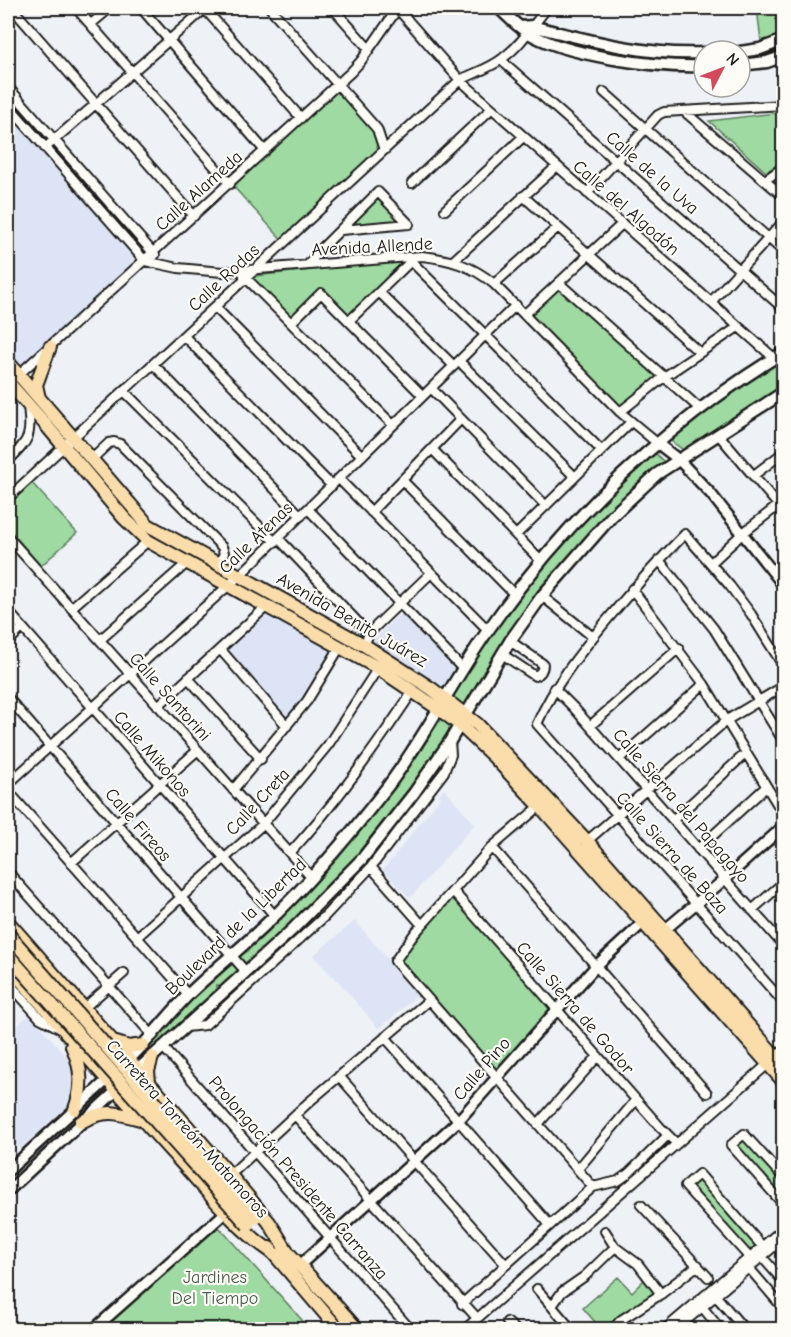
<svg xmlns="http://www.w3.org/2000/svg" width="791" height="1337" font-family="'Comic Neue',sans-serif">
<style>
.built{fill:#dde4f5}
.green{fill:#9edaa1;stroke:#5d7b5e;stroke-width:1.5}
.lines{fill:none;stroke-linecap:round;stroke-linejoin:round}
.minor-casing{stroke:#1c1c1c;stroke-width:12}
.tertiary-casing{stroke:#1c1c1c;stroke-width:14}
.secondary-casing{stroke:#1c1c1c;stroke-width:15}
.primary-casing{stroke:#1c1c1c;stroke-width:16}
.trunk-casing{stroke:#1c1c1c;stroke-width:16}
.minor{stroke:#fdfcf7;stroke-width:8}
.tertiary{stroke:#fdfcf7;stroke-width:9}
.secondary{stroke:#fdfcf7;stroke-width:10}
.primary{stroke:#faddab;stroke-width:12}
.trunk{stroke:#faddab;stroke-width:12}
.trunk-bridge-casing{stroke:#1c1c1c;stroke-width:16;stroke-linecap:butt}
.trunk-bridge{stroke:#faddab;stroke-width:12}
.labels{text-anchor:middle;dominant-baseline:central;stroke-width:4.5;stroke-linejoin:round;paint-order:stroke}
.street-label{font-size:18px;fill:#1c1c1c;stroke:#fdfcf7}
.park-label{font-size:18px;fill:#4a5e4b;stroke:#fdfcf7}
</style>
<rect width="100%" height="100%" fill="#eef1f6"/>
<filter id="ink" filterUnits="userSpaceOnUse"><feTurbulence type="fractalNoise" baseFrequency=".0167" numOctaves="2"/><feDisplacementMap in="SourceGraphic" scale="12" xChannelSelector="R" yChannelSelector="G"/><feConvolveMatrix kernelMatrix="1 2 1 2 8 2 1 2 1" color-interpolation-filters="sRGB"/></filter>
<g filter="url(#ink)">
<path class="built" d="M8 113 135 257 133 262 22 366 8 349Z
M404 610 457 666 445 689 372 642Z
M267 611 334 648 290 716 285 715 226 651Z
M444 789 475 824 410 898 383 870 441 797 439 794Z
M355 921 418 994 379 1029 338 981H337L313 956Z
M30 1014 69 1060 77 1074 74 1093 69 1105 20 1149 8 1134V1034Z"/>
<path class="green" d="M757 8H780L783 12V32L770 41 761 42Z
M337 86 376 129 383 150 284 242 231 184Z
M783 112V161L766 172 709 121Z
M378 193 408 224 343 230Z
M406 260 349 322 318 294 290 320 249 278 254 276Z
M558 286 661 377 622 408 528 314Z
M783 359V389L685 451 668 439 718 401Z
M653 451 664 462 625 497 514 628 464 707 451 697C478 655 505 612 537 573 573 530 613 491 653 451Z
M32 483 77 533 41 566 8 528V505Z
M440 716 453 726 419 779 371 843 291 926 221 989 217 985 216 988 221 993 139 1066 132 1060 203 987 214 980 293 903Z
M453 896 550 1008 499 1072 400 960Z
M744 1135 783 1180V1203L733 1145Z
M699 1176 758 1243 748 1253 687 1186Z
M218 1226 310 1329H101Z
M618 1277 632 1292 645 1279 654 1291 653 1295 614 1322 607 1329H587L595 1322 583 1308Z"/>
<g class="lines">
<g class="minor-casing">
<path id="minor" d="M12 8 194 216
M76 8 230 184
M141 8 265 151
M204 8 301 118
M270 8 377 129 384 150
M333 8 369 49
M397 8 460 80 774 358
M91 24 110 8
M501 60 784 309
M8 87 155 255
M604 92 784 252
M8 105 145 261 178 268 222 272 422 256C450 259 473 266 494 284L620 412 657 443
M685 112 784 197
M45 148 206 8
M765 180 784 167
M412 183 491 109
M587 193 658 115 664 112 784 105
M523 196 699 352
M445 210 523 137
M341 230 409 224
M407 257 601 450
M453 261 556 167
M308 265 319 251 378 192 409 224
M244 276 393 425
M559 283 699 408
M494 284 558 227
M379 292 454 366
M711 302 784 221
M215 307 362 456
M525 314 622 224
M349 321 411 261
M291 323 321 293 423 396
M184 336 332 486
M459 361 575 477
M153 364 301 516
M16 377 351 72 361 61 398 8
M431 388 546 506
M124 391 275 542
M620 412 664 377 738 327
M718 434 784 512
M432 449 541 561
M91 460 109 443 114 442 120 444 222 547 224 553 219 565
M8 461C31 438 31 437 28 405
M754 475 784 452
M339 479 488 630
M402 480 514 594
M8 498 460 80C474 73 491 68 503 58 521 45 533 25 547 8
M308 509 462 668
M371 512 461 419
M516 535 631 422
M8 537 311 877
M278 538 369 634
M659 560 714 629 784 742
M711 563 743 533 784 501
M632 589 704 684 784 815
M542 596 593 637
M71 608 148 541
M8 611 275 916
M100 640 187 563
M8 642 22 628
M364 645 369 634 375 627 431 573
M220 649 287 726
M502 654 535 676C540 674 543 670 543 664L510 641
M784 667 751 614 730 586 685 534C657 562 632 590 607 620 580 653 554 685 537 724L784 1003
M188 678 261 759
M554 688 574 708 784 946
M8 698 246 972
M158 706 267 606
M590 726 679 648
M619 759 704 684
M8 784 239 576 516 305
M233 790 307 701 340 647
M8 791 188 995
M540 806 492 847 415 933 395 961 593 1187
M673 820 746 753
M587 841 727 720 784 686
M492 847 707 1093
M698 849 766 787
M290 853C336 803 375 748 413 691
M71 863 198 750
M371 867 422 925
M8 872 153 1036
M453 891 660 1127 676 1143
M752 910 784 882
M137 937 263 824 328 745 378 668
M8 982 40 1018 59 1028
M84 1008 124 973
M186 1027 205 1025 325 916 371 867 444 772 451 755 450 741
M385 1037 550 1225
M163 1047 411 1330
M339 1076 506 1265
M295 1115 477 1318
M538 1124 598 1056
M578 1169 636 1100
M230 1175 309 1102 429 1000
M784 1178 744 1134 731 1145 784 1205
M641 1205 708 1277
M605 1231 615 1247 638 1264 661 1294
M749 1257 685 1186 699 1174 762 1246
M762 1257 784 1282
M749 1268 784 1309
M537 1289 572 1330
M716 1296 745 1330
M462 1304 593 1187 618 1181 628 1174 668 1135
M552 1306 562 1292 585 1276 615 1247
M703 1308 721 1330
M621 1320 629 1330
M507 1322 516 1330
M464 1330 784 1050
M612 1330 621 1320 661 1294 698 1265
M664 1330 784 1228
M675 1330 784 1238"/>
</g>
<g class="tertiary-casing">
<path id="tertiary" d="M657 443 679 460 711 494 784 586
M661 933 725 879 784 826
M8 1171 107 1080
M8 1191 116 1091
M300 1265 458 1121 596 966 647 919
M93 1330 226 1212"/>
</g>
<g class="secondary-casing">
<path id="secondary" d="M499 8C507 16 517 26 527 32 565 56 659 68 704 66
M520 27 532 26C588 40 645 56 704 53
M740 52 760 49 784 40
M740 65 767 62 784 56
M124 1064C149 1041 168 1015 191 992 215 969 240 949 264 926 309 884 350 835 388 786 425 737 453 680 489 629 567 518 667 423 784 352
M131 1076 292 930 362 859 414 793 450 741 510 641 542 596 612 516 657 474 784 392"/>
</g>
<g class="primary-casing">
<path id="primary" d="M8 362 148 525 364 645 432 689 477 724 587 841 784 1066
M8 382 46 425 124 518 148 541 378 668 439 709 460 725 494 757 540 806 784 1082
M39 398 36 385 50 347"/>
</g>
<g class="trunk-casing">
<path id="trunk" d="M8 922 230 1175 269 1222 289 1254
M8 965C65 1031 122 1098 181 1162 210 1194 236 1228 272 1252
M116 1043 129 1047 143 1045
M72 1046C82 1068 83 1087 75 1109
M149 1082 148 1071 152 1057
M81 1122C105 1109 115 1112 140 1119
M269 1248 339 1330
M284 1248 358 1330"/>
</g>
<use href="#minor" class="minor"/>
<use href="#tertiary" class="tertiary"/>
<use href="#secondary" class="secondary"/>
<use href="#primary" class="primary"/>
<use href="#trunk" class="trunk"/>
<g class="trunk-bridge-casing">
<path id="trunk-bridge" d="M8 934 256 1218
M8 955 248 1225"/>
</g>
<use href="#trunk-bridge" class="trunk-bridge"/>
</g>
</g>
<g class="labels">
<g class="street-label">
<text transform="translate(652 173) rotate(41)">Calle de la Uva</text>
<text transform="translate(199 191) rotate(-42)">Calle Alameda</text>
<text transform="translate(626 208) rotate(41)">Calle del Algodón</text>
<text transform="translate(372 247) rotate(-3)">Avenida Allende</text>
<text transform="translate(224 278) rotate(-43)">Calle Rodas</text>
<text transform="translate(256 538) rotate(-44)">Calle Atenas</text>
<text transform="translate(352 620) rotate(30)">Avenida Benito Juárez</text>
<text transform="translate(170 697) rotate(48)">Calle Santorini</text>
<text transform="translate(152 754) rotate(49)">Calle Mikonos</text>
<text transform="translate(258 802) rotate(-47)">Calle Creta</text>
<text transform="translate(681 806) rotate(49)">Calle Sierra del Papagayo</text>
<text transform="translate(138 825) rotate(49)">Calle Fireos</text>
<text transform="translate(672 853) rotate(48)">Calle Sierra de Baza</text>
<text transform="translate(236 927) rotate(-44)">Boulevard de la Libertad</text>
<text transform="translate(575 1008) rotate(49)">Calle Sierra de Godor</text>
<text transform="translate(482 1069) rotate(-49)">Calle Pino</text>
<text transform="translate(187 1129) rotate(48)">Carretera Torreón-Matamoros</text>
<text transform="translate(298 1178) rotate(49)">Prolongación Presidente Carranza</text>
</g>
<g class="park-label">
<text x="215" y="1277">Jardines<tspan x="215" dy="21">Del Tiempo</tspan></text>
</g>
</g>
<rect width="791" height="1337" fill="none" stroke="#fdfcf7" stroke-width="30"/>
<rect x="15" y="15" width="761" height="1307" fill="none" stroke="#1c1c1c" stroke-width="2" filter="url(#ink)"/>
<g transform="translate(722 69) rotate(48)"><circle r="28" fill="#fdfcf7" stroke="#a3a29f" stroke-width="1.5"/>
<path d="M0-4.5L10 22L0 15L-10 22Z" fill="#d1495b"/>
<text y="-9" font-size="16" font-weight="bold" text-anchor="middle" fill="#1c1c1c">N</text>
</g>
</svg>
